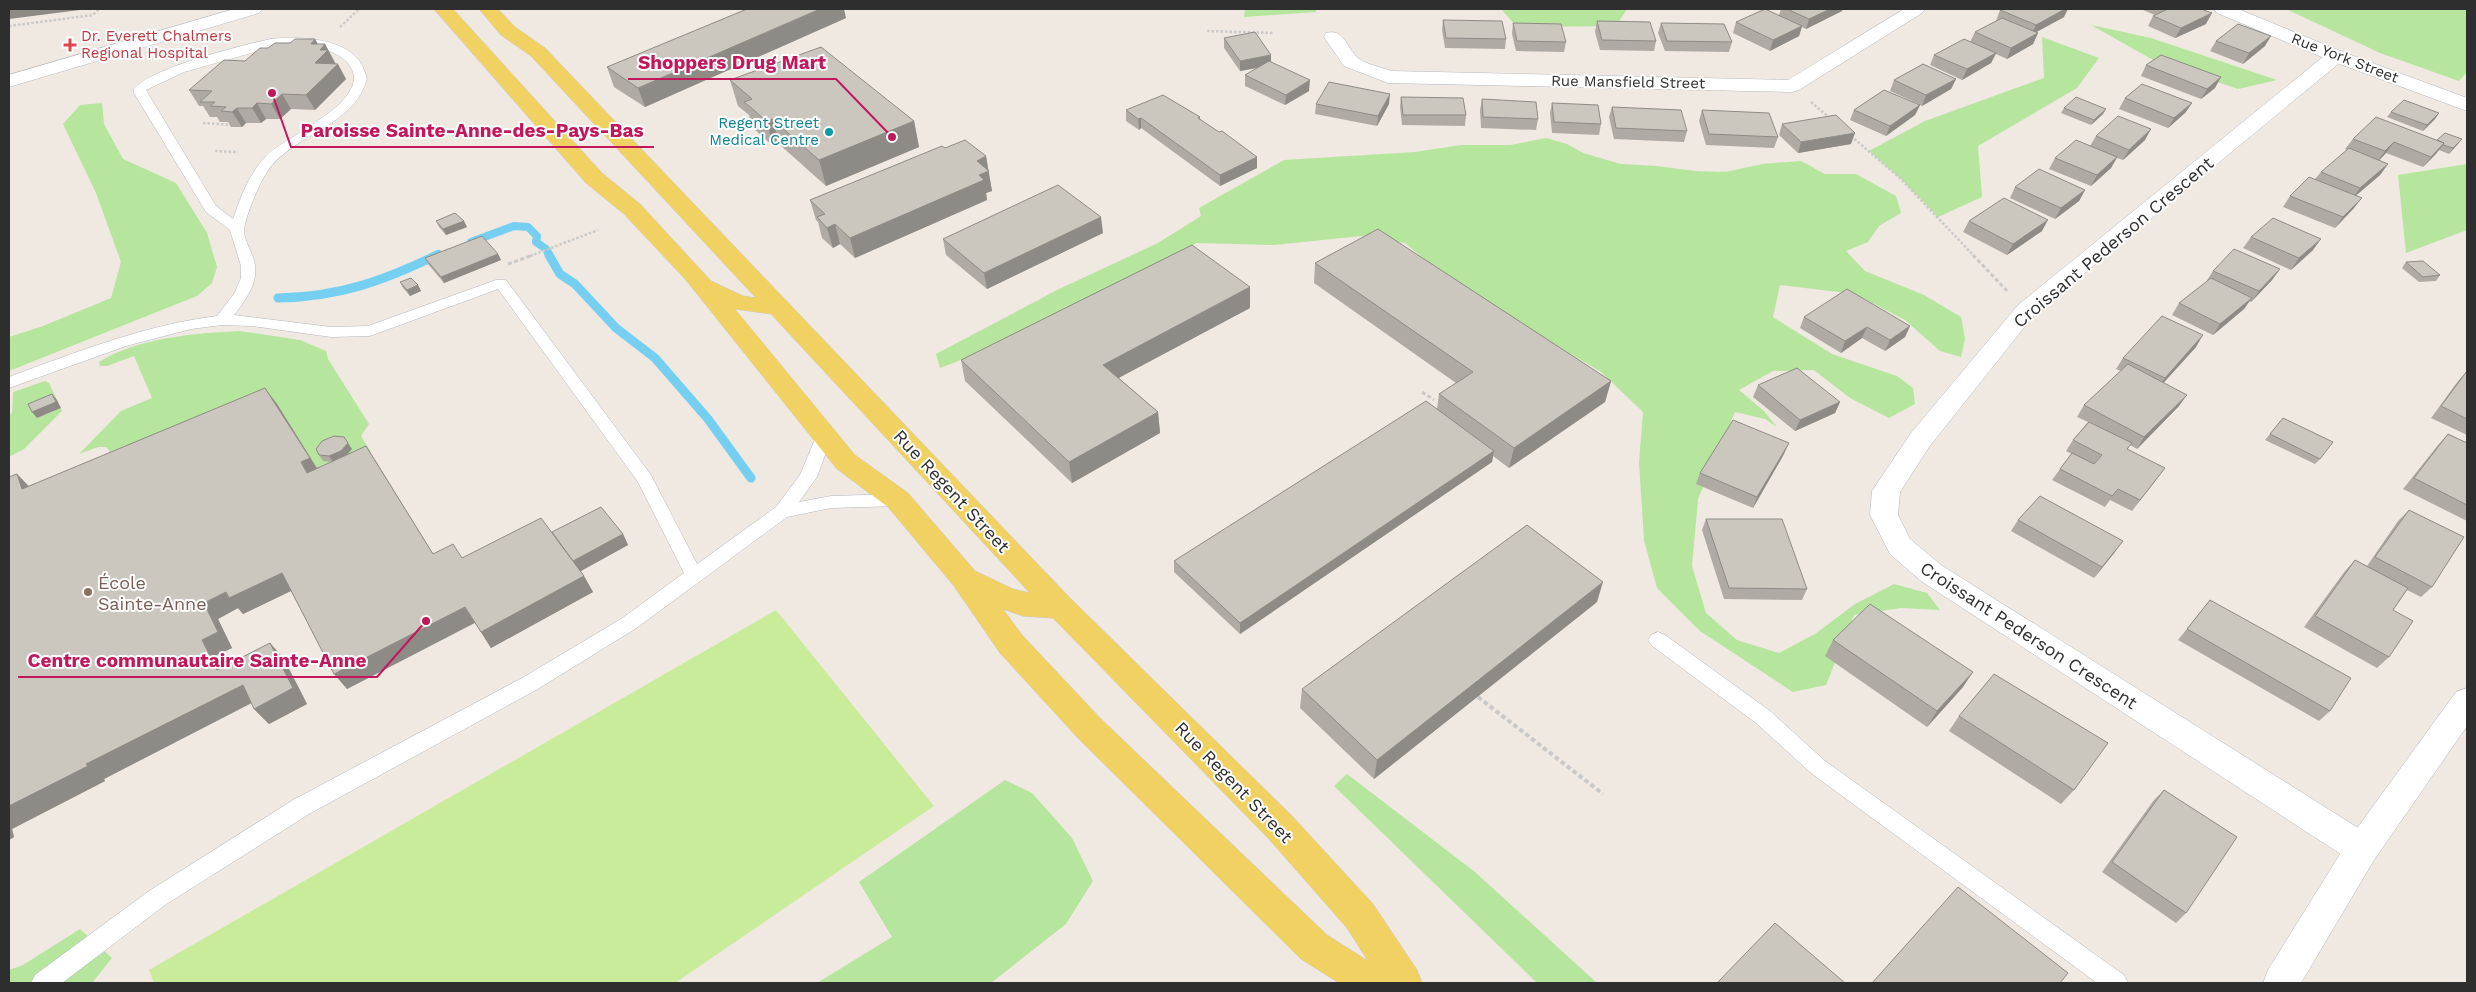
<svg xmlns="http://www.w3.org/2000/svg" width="2476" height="992" font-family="'Work Sans',sans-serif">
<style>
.green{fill:#b6e59e}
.pitch{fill:#c9ec9a}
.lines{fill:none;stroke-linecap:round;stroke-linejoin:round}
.stream-far1{stroke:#75cff0;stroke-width:8}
.stream{stroke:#75cff0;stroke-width:9}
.service-casing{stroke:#b4b7c1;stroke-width:1}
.minor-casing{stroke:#b4b7c1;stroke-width:1}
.tertiary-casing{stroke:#b4b7c1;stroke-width:1}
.primary-casing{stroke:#c9c9c9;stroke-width:1}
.path-far2{stroke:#c9c9c9;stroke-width:2.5;stroke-dasharray:2.5 2;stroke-linecap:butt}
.path-far1{stroke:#c9c9c9;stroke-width:3;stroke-dasharray:4 2.5;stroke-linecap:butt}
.path{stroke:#c9c9c9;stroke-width:4;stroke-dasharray:4.5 3;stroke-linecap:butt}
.service{fill:#fff;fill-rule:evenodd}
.minor{fill:#fff;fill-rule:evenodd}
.tertiary{fill:#fff;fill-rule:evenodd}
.primary{fill:#f2d163;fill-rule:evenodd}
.wall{fill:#afaba4}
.shaded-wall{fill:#8e8b86}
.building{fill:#cbc7bf;stroke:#8e8b86}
.health-dot{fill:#e0444e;stroke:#fff;stroke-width:2}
.culture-dot{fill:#0f9aa8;stroke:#fff;stroke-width:2}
.education-dot{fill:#8d6e63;stroke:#fff;stroke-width:2}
.labels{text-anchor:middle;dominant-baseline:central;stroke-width:4;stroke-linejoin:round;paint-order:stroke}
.far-health-label{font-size:15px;fill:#be3a42;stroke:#fff;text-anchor:start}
.far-street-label{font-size:15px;fill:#2e2e2e;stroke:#fff}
.far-culture-label{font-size:15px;fill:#0d838f;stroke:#fff;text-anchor:end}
.street-label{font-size:18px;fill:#2e2e2e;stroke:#fff}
.education-label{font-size:18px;fill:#785e54;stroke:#fff;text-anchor:start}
.leader{fill:none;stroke:#c2185b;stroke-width:2}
.callout-dot{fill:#c2185b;stroke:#fff;stroke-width:2}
.callout-label{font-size:19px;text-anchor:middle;font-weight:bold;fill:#c2185b;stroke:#fff;stroke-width:4;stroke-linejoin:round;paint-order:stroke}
</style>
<rect width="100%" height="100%" fill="#efe9e1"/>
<path class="green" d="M1245 9H1316V12L1244 17Z
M1501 9H1627L1616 26 1517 27Z
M2286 9H2467V72L2459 81 2380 53Z
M2091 25 2151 38 2277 80 2238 89 2153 60Z
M2042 37 2099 58 2077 88 1978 146 1982 197 1938 217 1901 179 1869 151 1925 121 2044 78Z
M102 103 104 124 123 159 176 183 207 233 217 267 212 283 197 296 9 371V337L43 326 111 298 121 262 96 193 63 124 80 105Z
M1546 138 1567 144 1583 153 1621 164 1657 166 1695 171 1726 172 1762 164 1801 161 1825 174H1856L1896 196 1901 213 1879 226 1868 242 1846 251 1865 271 1924 295 1961 317 1965 339 1961 357 1940 351 1905 320 1855 294 1780 285 1773 317 1832 354 1897 376 1913 388 1915 404 1889 418 1850 398 1814 370 1773 371 1739 390 1764 411 1777 427 1765 419 1735 412 1698 499 1692 566 1706 613 1737 640 1779 653 1815 634 1855 604 1894 584 1927 593 1940 610 1901 608 1854 615 1826 685 1793 692 1700 631 1657 588 1644 540 1639 462 1643 412 1601 372 1461 289 1405 243 1361 236 1274 245 1197 243 982 352 940 368 936 354 1059 289 1158 243 1201 216 1199 208 1284 160 1415 152 1461 145H1510Z
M2467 164V230L2406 253 2398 175Z
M240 331 300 340 326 351 328 359 369 424 361 436 371 452 321 475 110 453 107 447H98L79 454 121 411 152 398 134 356 107 366H100L99 362C137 338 196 333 240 331Z
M45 381 49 383 57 400 37 418 61 408 62 411 24 449 9 457V415L12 413 13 392Z
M1347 774 1475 872 1597 983H1537L1334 786Z
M1005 780 1032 793 1072 838 1093 881 1066 924 991 983H817L892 937 859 882Z
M80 929 112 958 92 983H9V970L23 965Z"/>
<path class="pitch" d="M776 610 934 806 675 983H154L149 970Z"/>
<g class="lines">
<path class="stream-far1" d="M471 242 514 226 528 227 537 236 536 242 546 249 550 256
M434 256 438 254"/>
<path class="stream" d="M549 255 560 274 575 284 616 328 655 358 708 419 751 478
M278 298C339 297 383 281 437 255"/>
<g class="service-casing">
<path id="service" d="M271 39C296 36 338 38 356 57 362 63 364 70 367 78 355 127 293 133 267 172 259 184 244 219 244 232 245 241 250 249 253 257 261 280 247 298 234 315L331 327 368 326 496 280H506L651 475 697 564 776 507 800 475 818 432H830L832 436 817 477 799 502 831 496 898 494 904 495 907 500 904 505 898 506 831 508 787 517 635 629 536 690 309 814 165 905 62 983H31L35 975 149 891 293 800 522 678 621 619 684 573 638 482 498 289 370 336 331 337 252 326 222 325 191 329 126 346 9 388V377C77 352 145 325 217 316L234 294 241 278V266L230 230 206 212 134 93V89C150 68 243 45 271 39ZM276 46C298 45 332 45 348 63 378 99 285 136 266 156 249 174 241 196 233 219L216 206 146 90 184 72Z
M1658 632 1665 635 1770 711 1825 761 2124 975 2128 983H2097L1811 773 1756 723 1651 645 1648 640 1651 635Z"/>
</g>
<g class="minor-casing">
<path id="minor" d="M1904 9H1925L1922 13 1799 90 1792 92 1388 83 1344 66 1324 37 1326 33C1345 28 1346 48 1358 58 1365 64 1381 67 1391 71L1788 80Z
M2336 50 2343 52 2346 56 2343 60 2034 315 1929 447 1900 492 1898 515 1910 539 1941 565 2374 838 2379 849 2374 860 2362 865 2350 860 1921 581 1890 554 1870 515 1872 491 1911 433 2018 305 2329 52Z"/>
</g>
<g class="tertiary-casing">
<path id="tertiary" d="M234 9H262L259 13 9 87V75Z
M2214 9H2238L2343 52 2467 98V111L2329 60 2217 13Z
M2467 688V726L2374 860 2301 983H2263L2268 970 2350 838 2456 692Z"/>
</g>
<g class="primary-casing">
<path id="primary" d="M434 9H453L602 173 640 204 711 281 743 296 756 298 531 56 501 35 479 9H498L515 27 545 48 1070 598 1292 816 1373 904 1417 970 1422 983H1339L1301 959 1078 738 1000 653 954 586 888 507 837 469 686 280 624 214 586 183ZM735 309 771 314 1030 593 1013 589 975 571 908 493 855 455ZM1003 609 1023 616 1053 618 1268 838 1347 928 1368 961 1327 935 1100 718 1022 635Z"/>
</g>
<path class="path-far2" d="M9 26 93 15 99 9
M340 27 359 9
M1207 31 1274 33
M1811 102 1831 119
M203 123 233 125
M1851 136 1901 179 1974 256
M751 141 762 137
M215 151 238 152
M530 256 598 230"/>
<path class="path-far1" d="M1973 255 2008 292
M508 264 533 255
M1422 392 1434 400"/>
<path class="path" d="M1478 697 1603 794"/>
<use href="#service" class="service"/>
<use href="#minor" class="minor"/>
<use href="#tertiary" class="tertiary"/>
<use href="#primary" class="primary"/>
</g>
<path class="wall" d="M1781 9H1843L1842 11 1806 29 1802 27 1799 36 1770 51 1733 33 1736 22 1779 15Z
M2143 9H2201L2206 24 2175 38 2148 26 2153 16 2155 15 2143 10Z
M2000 10 2064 17 2036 32 2038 33 2033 44 2007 59 1996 54 1991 63 1962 80 1930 65 1934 55 1970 42 1975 32 1996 21Z
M846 18 645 107 614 87 607 67Z
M1443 20 1506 39 1505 49 1445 48 1442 30Z
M1597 21 1656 41 1654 51 1600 50 1595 32Z
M1513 23 1566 42 1564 52 1516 51 1512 34Z
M1661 23 1732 42 1729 52 1665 51 1658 33Z
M1224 38 1271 62 1309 91 1285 105 1245 86V75L1258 68 1240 71 1224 48Z
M315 39 318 44H325L336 64 346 79 315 110 291 109 280 119H266L261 123H246L242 127H231L228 122H220L217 117H210L203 106H199L189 90 245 61 290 43Z
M2216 41 2265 46 2243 64 2210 51Z
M2146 65 2215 88 2201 99 2141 76Z
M1956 79 1951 89 1922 106 1920 105 1915 115 1886 136 1850 120 1854 110 1919 104 1890 91 1894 80Z
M730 80 914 121 919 147 826 186 780 145 774 147 752 127 749 115 738 106Z
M1401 97 1466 115 1465 126 1402 125 1400 107Z
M2125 98 2192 103 2185 113 2168 128 2119 109Z
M1482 99 1538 119 1536 130 1481 128 1480 110Z
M1552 103 1601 124 1599 135 1552 133 1550 113Z
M1316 104H1389L1377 126 1315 114Z
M1612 107 1687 131 1684 142 1614 139 1609 117Z
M2064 108 2103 114 2091 125 2061 113Z
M1126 110 1200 117V119L1257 168 1220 186 1141 128 1139 130 1126 121Z
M1702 110 1778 137 1774 148 1706 145 1699 121Z
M2391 112 2439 113 2435 119 2423 131 2387 117Z
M1782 124 1851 144 1798 153 1779 135Z
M2096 136 2145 140 2123 160 2117 158 2111 168 2091 186 2049 169 2055 158 2090 146Z
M2353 139 2437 140 2462 139 2449 154 2439 150 2423 167 2386 153 2379 161 2388 164 2380 175 2356 195 2354 208 2335 228 2283 207 2290 196 2315 179 2321 172 2347 150 2345 149Z
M945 148 986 156 992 191 986 193 987 200 855 258 840 244 833 248 822 238 818 222 816 220 810 200Z
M2015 187 2085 190 2079 201 2055 219 2010 198Z
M436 221 467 227 446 235 439 227Z
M1969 221 2042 231 2007 255 1963 232Z
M1103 233 987 289 946 255 943 239Z
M2251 237 2313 250 2291 270 2243 248Z
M498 254 501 260 444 283 428 264 425 258Z
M2406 262 2440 275 2436 281 2419 282 2402 268Z
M1315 263 1611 381 1605 402 1509 468 1493 456 1492 462 1240 634 1174 572V561L1437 409 1439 394 1456 383 1314 283Z
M2280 269 2272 280 2251 302 2249 301 2244 309 2213 335 2172 315 2179 303 2206 282 2213 271Z
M400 282 418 285 421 291 410 296 403 288Z
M1250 308 1119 378 1158 412 1160 433 1072 483 965 381 961 360Z
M1804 317 1910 326 1905 337 1885 351 1862 338 1841 353 1800 328Z
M2196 347 2163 383 2179 406 2137 449 2130 445 2127 449 2157 479 2132 511 2110 500 2105 507 2052 480 2060 469 2072 454 2066 451 2073 440 2088 422 2077 417 2084 405 2121 371 2116 369 2123 358Z
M2467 371V435L2431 418 2458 381Z
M1758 385 1840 402 1835 413 1795 431 1753 397Z
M277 404 317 468 333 462 323 461 319 455 352 449 346 455 366 446 433 554 462 558 552 532 623 534 628 545 581 571 593 592 491 648 475 623 347 689 291 591 243 614 238 608 218 619 232 648 217 655 223 667 270 643 284 659 307 704 269 724 254 709 252 703 104 779 105 781 12 829 14 837 9 840 17 474 29 486Z
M2283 418 2320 459 2315 464 2265 440Z
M2448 434 2467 443V521L2403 489 2438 445Z
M1784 454 1753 508 1696 484 1700 473Z
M2409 510 2432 587 2421 597 2407 590 2393 610 2389 657 2377 668 2304 627 2345 571 2355 560 2367 566 2398 521Z
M1706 519 1807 589 1802 600 1724 599 1702 530Z
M2018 520 2115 552 2094 578 2011 531Z
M2210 600 2330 711 2319 721 2178 640Z
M1597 602 1374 779 1300 708 1302 689Z
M1833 640 1963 687 1927 727 1825 656Z
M1959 716 2074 790 2061 804 1949 731Z
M2164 790 2186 913 2176 923 2102 872 2154 800Z"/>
<path class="shaded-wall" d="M9 9H80V10L9 19Z
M820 9H844L846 18 645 107 638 88Z
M1830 9H1843L1842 11 1806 29 1809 19Z
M2065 9H2068L2064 17 2031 35 2036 25Z
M2212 13 2206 24 2175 38 2181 28Z
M1802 26 1799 36 1770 51 1773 40Z
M2038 33 2033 44 2007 59 2011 48Z
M2271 36 2265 46 2243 64 2249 53Z
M315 39 320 49 325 44 336 65 338 64 346 79 315 110 306 95 315 63 311 44Z
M1996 53 1991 63 1962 80 1967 69Z
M1271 55V65L1240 71V61Z
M2221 77 2215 88 2201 99 2207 89Z
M1956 79 1951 89 1922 106 1926 95Z
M1310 80 1309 91 1285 105 1286 95Z
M282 94 291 109 280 119 271 104Z
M1390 94 1389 104 1377 126 1378 116Z
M257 103 266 119 261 123 252 108Z
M2192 103 2185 113 2168 128 2174 118Z
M1920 105 1915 115 1886 136 1890 126Z
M237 108 246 123 242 127 232 112Z
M2106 109 2103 114 2091 125 2094 120Z
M2439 113 2435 119 2423 131 2427 125Z
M1141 118V128L1139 130 1138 119Z
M772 119 780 145 774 147 766 121Z
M914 121 919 147 826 186 819 160Z
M2151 129 2145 140 2123 160 2129 150Z
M1855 133 1851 144 1798 153 1801 142Z
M2462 139 2458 144 2449 154 2453 148Z
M2394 142 2386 153 2377 162 2385 151Z
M2444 143 2436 154 2423 167 2431 157Z
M986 156 992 191 986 193 987 200 855 258 850 238 977 161Z
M1257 157V168L1220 186V175Z
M2117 157 2111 168 2091 186 2097 175Z
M2388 164 2380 175 2352 199 2360 188Z
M2085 190 2079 201 2055 219 2061 208Z
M2362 198 2354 208 2335 228 2343 217Z
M1101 217 1103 233 987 289 984 273Z
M2048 220 2042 231 2007 255 2013 244Z
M464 221 467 227 446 235 443 229Z
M835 224 840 244 833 248 827 228Z
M2321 239 2313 250 2291 270 2299 258Z
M498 254 501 260 444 283 441 277Z
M2280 269 2272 280 2251 302 2259 291Z
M418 285 421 291 410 296 407 290Z
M1250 287V308L1105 385 1103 365Z
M2252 298 2244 309 2213 335 2220 324Z
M1910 326 1905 337 1885 351 1890 340Z
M1867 327 1862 338 1841 353 1845 341Z
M2203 335 2196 347 2158 389 2165 378Z
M1611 381 1605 402 1509 468 1514 448Z
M265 388 277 404 321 475 307 473Z
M52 394 57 400 61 408 37 418 32 412Z
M2187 395 2179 406 2137 449 2144 437Z
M1840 402 1835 413 1795 431 1800 420Z
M1158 412 1160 433 1072 483 1069 462Z
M344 437 352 449 345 457 333 462 329 456Z
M1789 443 1784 454 1753 508 1757 497Z
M366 446 377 463 443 570 433 554Z
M1494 451 1492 462 1240 634V623Z
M17 474 32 490 22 489Z
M623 534 628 545 579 572 573 561Z
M2123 541 2115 552 2094 578 2102 567Z
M282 573 295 589 243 614 238 608 218 619 232 648 217 655 232 686 217 670 202 640 204 603 226 592Z
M584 576 593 592 491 648 481 632Z
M1603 582 1597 602 1374 779 1377 760Z
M465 607 476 622 347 689 334 674Z
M270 643 284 659 307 704 269 724 254 709Z
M1973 672 1963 687 1927 727 1937 711Z
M243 685 257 700 104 779 105 781 12 829 14 837 9 840V806L86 764Z"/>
<path class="building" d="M747 9H820L638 88 607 67Z
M1765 9 1802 26 1773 40 1736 22Z
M1787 9H1830L1809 19Z
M2003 9H2065L2036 25 2000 10Z
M2168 9H2201L2212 13 2181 28 2153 16Z
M2002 18 2038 33 2011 48 1975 32Z
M1443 20 1502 21 1506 39 1446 38Z
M1597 21 1650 22 1656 41 1602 40Z
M1513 23 1561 24 1566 42 1517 41Z
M1661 23 1724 24 1732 42 1667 41Z
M2238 24 2271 36 2249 53 2216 41Z
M1255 32 1271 55 1240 61 1224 38Z
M295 39H315L311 44H325L320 50H328L315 63 338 64 306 95 282 94 271 104 257 103 252 108H237L232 112 221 111 226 107 210 106 215 102H200L212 91 189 90 224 60 245 61 260 48H268L275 43H290Z
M1964 39 1996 53 1967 69 1934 55Z
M821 47 914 121 819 160 772 119 766 121 755 111 744 102 752 99 730 80Z
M2161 55 2221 77 2207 89 2146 65Z
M1269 61 1310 80 1286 95 1245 75Z
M1923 64 1956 79 1926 95 1894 80Z
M1329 82 1390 94 1378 116 1316 104Z
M2142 84 2192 103 2174 118 2125 98Z
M1884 90 1920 105 1890 126 1854 110Z
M1163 95 1200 117 1198 118 1219 132 1222 131 1257 157 1220 175 1141 118 1138 119 1126 110Z
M1401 97 1463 98 1466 115H1403Z
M2076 97 2106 109 2094 120 2064 108Z
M1482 99 1536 102 1538 119 1483 117Z
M2404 100 2439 113 2427 125 2391 112Z
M1552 103 1598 105 1601 124 1554 122Z
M1612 107 1681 110 1687 131 1616 128Z
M1702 110 1769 113 1778 137 1709 134Z
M1836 115 1855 133 1801 142 1782 124Z
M2118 116 2151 129 2129 150 2096 136Z
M2376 117 2444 143 2431 157 2394 142 2385 151 2353 139Z
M2445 133 2462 139 2453 148 2443 145 2444 143 2437 140Z
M965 140 986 156 977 161 989 171 979 175 984 180 850 238 835 224 827 228 817 217 825 214 810 200 942 146 945 148Z
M2076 140 2117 157 2097 175 2055 158Z
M2349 148 2388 164 2360 188 2321 172Z
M2039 169 2085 190 2061 208 2015 187Z
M2309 177 2362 198 2343 217 2290 196Z
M1058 185 1101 217 984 273 943 239Z
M2004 198 2048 220 2013 244 1969 221Z
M455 213 464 221 443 229 436 221Z
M2273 218 2321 239 2299 258 2251 237Z
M1378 229 1611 381 1514 448 1439 394 1473 372 1315 263Z
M482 236 498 254 441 277 425 258Z
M1192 245 1250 287 1103 365 1158 412 1069 462 961 360Z
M2234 249 2280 269 2259 291 2213 271Z
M2423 261 2440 275 2423 277 2406 262Z
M411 278 418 285 407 290 400 282Z
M2211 278 2252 298 2220 324 2179 303Z
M1847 289 1910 326 1890 340 1867 327 1845 341 1804 317Z
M2162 316 2203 335 2165 378 2123 358Z
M2128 364 2187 395 2144 437 2084 405Z
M1797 368 1840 402 1800 420 1758 385Z
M2467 371V419L2441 406Z
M265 388 310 458 301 462 307 473 366 446 433 554 453 544 462 558 541 518 584 576 481 632 465 607 334 674 282 573 229 598 226 592 204 603 218 632 202 640 217 670 270 643 293 688 254 709 243 685 86 764 88 766 9 806V477L17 474 22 489Z
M52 394 56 402 32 412 28 404Z
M1426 401 1494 451 1240 623 1174 561Z
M2283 418 2333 442 2320 459 2270 434Z
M1733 420 1789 443 1757 497 1700 473Z
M2089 422 2132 443 2127 449 2165 468 2140 500 2118 489 2112 496 2060 469 2072 453 2094 464 2102 455 2073 440Z
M2448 434 2467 443V505L2414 478Z
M334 436 344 437 348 443 341 451 329 456 319 455 316 449 322 441Z
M2040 496 2123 541 2102 567 2018 520Z
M601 507 623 534 573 561 552 532Z
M2409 510 2464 537 2432 587 2375 557Z
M1706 519H1782L1807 589 1729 588Z
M1527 525 1603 582 1377 760 1302 689Z
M2355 560 2408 588 2393 610 2413 621 2389 657 2315 616Z
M2210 600 2351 678 2330 711 2187 629Z
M1870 604 1973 672 1937 711 1833 640Z
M1994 674 2108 743 2074 790 1959 716Z
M2164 790 2237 837 2186 913 2112 862Z
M1958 887 2068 973 2060 983H1872Z
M1775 923 1845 983H1717Z"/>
<path class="health-dot" d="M67.5 37.5h5v5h5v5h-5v5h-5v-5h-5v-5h5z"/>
<circle class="culture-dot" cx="829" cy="132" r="5"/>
<circle class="education-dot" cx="88" cy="592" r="5"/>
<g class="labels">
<g class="far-health-label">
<text x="81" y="36">Dr. Everett Chalmers<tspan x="81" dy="17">Regional Hospital</tspan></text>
</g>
<g class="far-street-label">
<text transform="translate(2345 58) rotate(21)">Rue York Street</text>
<text transform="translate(1628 82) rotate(1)">Rue Mansfield Street</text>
</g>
<g class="far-culture-label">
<text x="819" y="123">Regent Street<tspan x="819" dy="17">Medical Centre</tspan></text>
</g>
<g class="street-label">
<text transform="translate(2113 242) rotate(-40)">Croissant Pederson Crescent</text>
<text transform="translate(952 491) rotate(47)">Rue Regent Street</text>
<text transform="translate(2029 635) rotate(33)">Croissant Pederson Crescent</text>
<text transform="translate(1234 782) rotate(46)">Rue Regent Street</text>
</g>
<g class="education-label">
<text x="98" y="582">École<tspan x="98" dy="21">Sainte-Anne</tspan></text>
</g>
</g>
<path class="leader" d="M892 137L836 79H628M272 93L291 147H654M426 621L377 677H18"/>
<g class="callout-dot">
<circle cx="892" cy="137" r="5"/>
<circle cx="272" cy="93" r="5"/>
<circle cx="426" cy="621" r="5"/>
</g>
<g class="callout-label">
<text x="732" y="69">Shoppers Drug Mart</text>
<text x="472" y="137">Paroisse Sainte-Anne-des-Pays-Bas</text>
<text x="197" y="667">Centre communautaire Sainte-Anne</text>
</g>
<rect width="2476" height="992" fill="none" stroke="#2e2e2e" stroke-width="20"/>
</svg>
